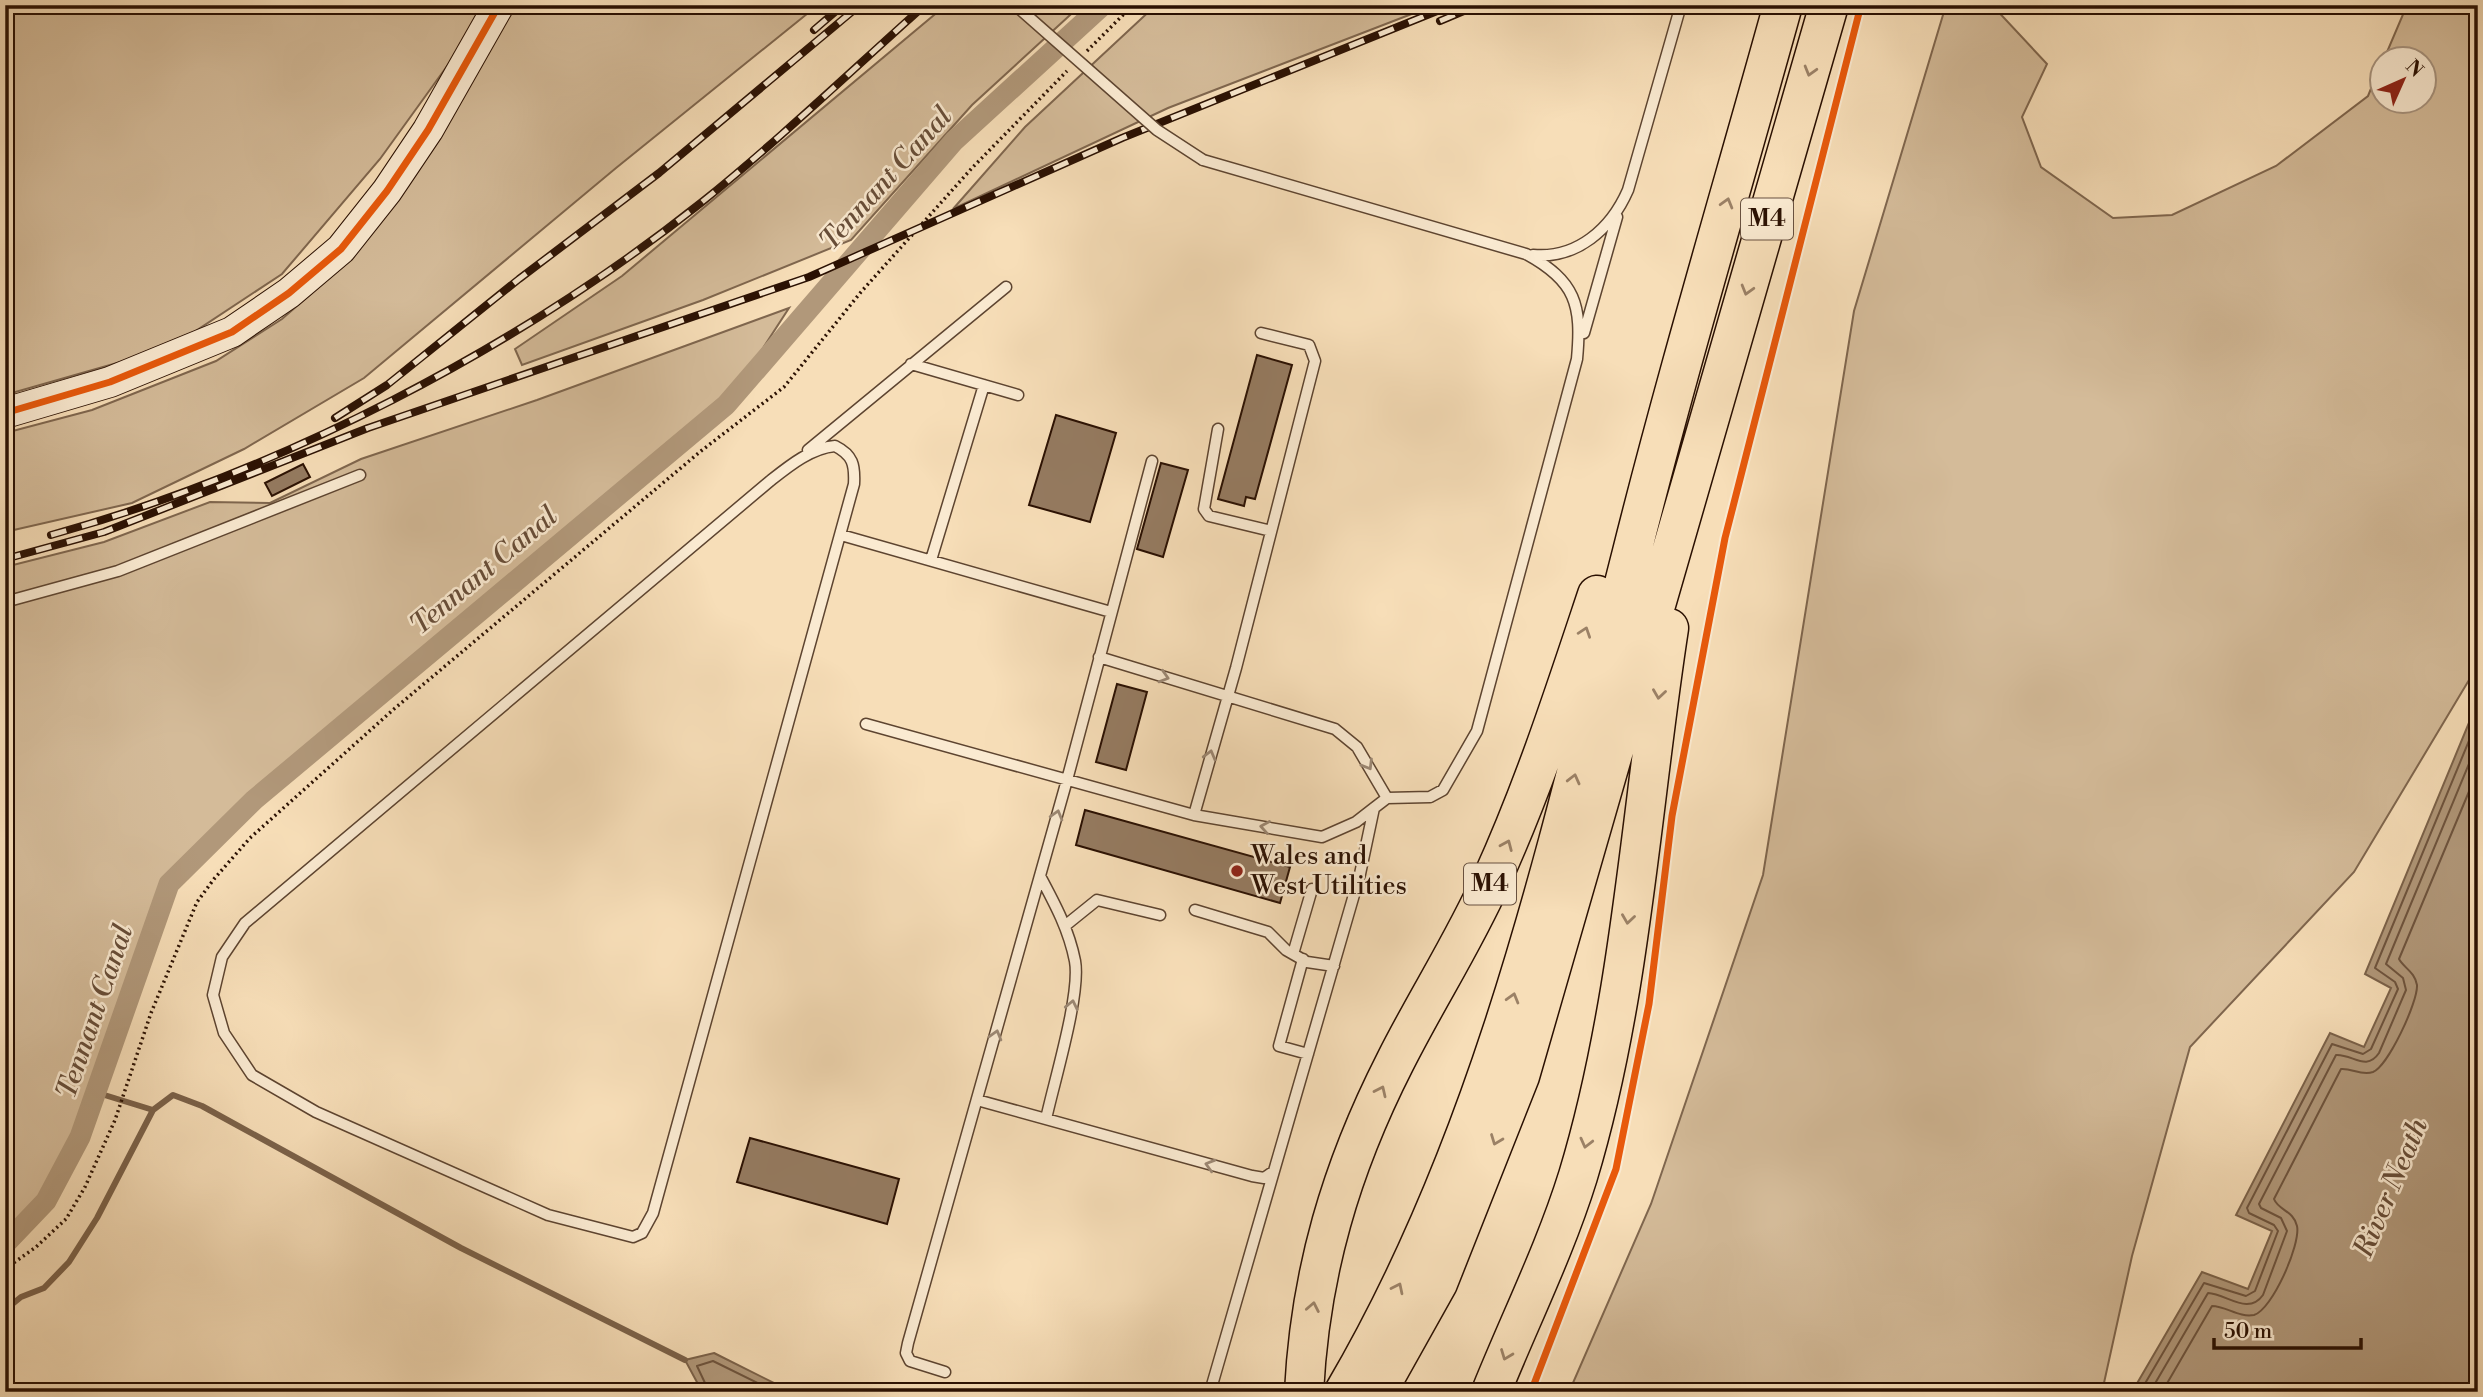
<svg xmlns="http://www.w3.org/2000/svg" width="2483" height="1397" font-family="'Libre Bodoni',serif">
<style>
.green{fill:#d4bb99;stroke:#7f664e;stroke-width:2}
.water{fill:#b1987a;stroke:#7b624a;stroke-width:2}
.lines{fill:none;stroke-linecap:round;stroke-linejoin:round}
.shore{stroke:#6e543e;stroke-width:2}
.stream{stroke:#7b624a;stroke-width:6}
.canal{stroke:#b1987a;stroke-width:21}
.building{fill:#957b61;stroke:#2a1002;stroke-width:2}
.lane-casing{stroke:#5d4430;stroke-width:13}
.secondary-casing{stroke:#2a1002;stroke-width:32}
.highway-casing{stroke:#2a1002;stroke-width:41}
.path{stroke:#2a1002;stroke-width:3.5;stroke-dasharray:2 3.5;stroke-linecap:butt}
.lane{stroke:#faead1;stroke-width:10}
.secondary{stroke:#faead1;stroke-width:30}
.highway{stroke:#f7deb8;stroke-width:38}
.rail-casing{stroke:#2a1002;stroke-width:8}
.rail{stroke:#faead1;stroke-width:5;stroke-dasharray:16;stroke-linecap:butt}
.lane-bridge-casing{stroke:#5d4430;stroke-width:13;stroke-linecap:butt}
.lane-bridge{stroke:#faead1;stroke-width:10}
.cycleway-casing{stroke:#faead1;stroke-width:11}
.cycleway{stroke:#e8590c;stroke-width:7}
.oneway{stroke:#9b8166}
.oneway2{stroke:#9c8874}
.poi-dot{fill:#8f2418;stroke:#faead1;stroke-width:2.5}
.labels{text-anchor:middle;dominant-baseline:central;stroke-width:5;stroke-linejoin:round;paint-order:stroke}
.shield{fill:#faead1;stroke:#685140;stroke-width:2}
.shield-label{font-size:24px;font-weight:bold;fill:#2a1002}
.poi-label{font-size:26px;fill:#2a1002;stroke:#faead1;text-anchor:start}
.water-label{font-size:28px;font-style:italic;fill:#674d38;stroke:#faead1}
</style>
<rect width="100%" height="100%" fill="#f7deb8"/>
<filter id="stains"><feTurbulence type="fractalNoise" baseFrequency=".00286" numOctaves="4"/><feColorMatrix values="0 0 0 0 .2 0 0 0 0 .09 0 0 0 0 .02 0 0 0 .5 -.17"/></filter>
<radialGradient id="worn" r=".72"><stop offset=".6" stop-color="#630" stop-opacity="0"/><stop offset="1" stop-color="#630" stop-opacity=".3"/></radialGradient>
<path class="green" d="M5 5H486L450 62 380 159 282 274 194 332 124 361 5 395Z
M513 5H818L616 168 364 378 244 449 132 503 5 532V433L92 410 216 361 282 319 344 265Z
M946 5H1081L972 105 851 240 703 300 522 365 515 349 622 276Z
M1156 5H1435L1168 108 953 209 1025 127Z
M1946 5H1992L2047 64 2022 117 2041 167 2113 218 2172 215 2276 166 2368 96 2381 64 2382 102H2424V60L2384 59 2407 5H2478V665L2354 872 2190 1047 2132 1256 2102 1392H1569L1651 1204 1763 875 1854 311Z
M789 308 726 405 254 800 169 884 80 1137 46 1201 5 1244V567L104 542 210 502 270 503 361 459 537 400Z"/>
<path class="water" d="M2478 701V1392H2132L2202 1272 2248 1289 2272 1231 2236 1215 2330 1033 2364 1047 2391 988 2365 974Z
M714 1353 792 1392H689L698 1384 685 1360Z"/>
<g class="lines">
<path class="shore" d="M700 1392 705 1383 697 1366 713 1361 776 1392
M2140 1392 2204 1283 2246 1296 2255 1291 2278 1231 2274 1225 2249 1213 2247 1208 2332 1044 2363 1054 2371 1049 2398 989 2395 982 2375 968 2478 719
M2150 1392 2208 1293C2227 1294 2248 1316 2263 1295L2287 1231 2281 1218 2261 1208 2259 1204 2336 1055C2353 1054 2366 1072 2379 1053L2406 990 2403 978 2386 964 2478 742
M2162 1392 2212 1306C2226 1306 2239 1318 2254 1315 2272 1310 2301 1244 2297 1226 2294 1211 2278 1210 2274 1199L2341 1069C2352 1068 2361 1076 2373 1072 2388 1066 2418 1002 2417 985 2415 972 2404 968 2399 959L2478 770"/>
<path class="stream" d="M98 1093 153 1110
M5 1310 21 1297 44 1288 69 1262 97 1218 153 1110 173 1095 202 1106 461 1248 685 1360"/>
<path class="canal" d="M5 1244 46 1201 80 1137 169 884 254 800 726 405 954 141 1103 5"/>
</g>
<path class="building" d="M1257 355 1292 365 1255 499 1246 497 1244 506 1218 499Z
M1056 415 1116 433 1090 522 1029 505Z
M1161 463 1188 470 1163 557 1137 549Z
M303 464 310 477 272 496 265 483Z
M1117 684 1147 692 1126 770 1096 762Z
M1085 810 1290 867 1280 903 1076 845Z
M750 1138 899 1179 887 1224 737 1182Z"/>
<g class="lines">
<g class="lane-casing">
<path id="lane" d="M1203 160 1526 254C1576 281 1582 305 1577 359L1477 731 1443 790 1430 797 1387 798 1374 808 1360 874 1210 1392
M1533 255C1577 259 1611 229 1628 190L1681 5
M1584 333 1617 217
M911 364 1018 395
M1218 429 1204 509 1209 516 1271 531
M835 446C853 455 855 465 854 484L653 1213 642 1233 633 1237 548 1215 316 1112 252 1075 224 1033 213 995 222 957 245 923 770 481C789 466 811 448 835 446Z
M808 450 1006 287
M841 535 1111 612
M931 560 984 385
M5 602 118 571 360 475
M1099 657 1335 729 1357 747 1387 798
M866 724 1194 815 1322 837 1356 822 1374 808
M1194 815 1236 668 1315 361 1309 345 1261 333
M1040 876C1055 904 1069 930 1075 961 1081 994 1054 1082 1046 1119
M1195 910 1268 932 1286 950 1307 962 1334 966
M1066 925 1097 900 1160 915
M1293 954 1312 889
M1303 959 1279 1046 1308 1054
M977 1100 1252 1176 1264 1178 1274 1171
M945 1372 910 1361 906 1353 908 1343 1067 780 1152 461"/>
</g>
<g class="secondary-casing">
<path id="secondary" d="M5 413 110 382 232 332 289 293 341 249 387 191 428 130 499 5"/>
</g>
<g class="highway-casing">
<path id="highway" d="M1304 1392C1310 1273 1341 1168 1395 1062 1426 1000 1464 942 1492 879 1534 787 1565 691 1597 595
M1344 1392C1495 1135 1558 842 1631 556 1677 372 1732 189 1783 5
M1377 1392 1438 1283 1520 1076 1829 5
M1491 1392C1520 1320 1555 1250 1578 1176 1631 1001 1641 809 1669 628"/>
</g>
<path class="path" d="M1087 51 1133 5
M5 1269 36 1247 66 1219 85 1187 115 1120 151 1013 197 902 214 879 250 838 394 709 701 451 784 387 861 292 972 168 1067 71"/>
<use href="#lane" class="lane"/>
<use href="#secondary" class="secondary"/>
<use href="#highway" class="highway"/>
<g class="rail-casing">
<path id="rail" d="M1440 21 1478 5
M814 30 843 5
M335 418 387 385 519 279 659 173 860 5
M51 535C279 472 517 349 702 202 779 140 851 71 925 5
M5 559 104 532 368 428 809 277 1122 138 1452 5"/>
</g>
<use href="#rail" class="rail"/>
<g class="lane-bridge-casing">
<path id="lane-bridge" d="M1015 5 1157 130 1203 160"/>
</g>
<use href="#lane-bridge" class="lane-bridge"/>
<g class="cycleway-casing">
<path id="cycleway" d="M5 413 110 382 232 332 289 293 341 249 387 191 428 130 499 5
M1531 1392 1616 1169 1649 1004 1672 816 1725 538 1861 5"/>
</g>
<use href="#cycleway" class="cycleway"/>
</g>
<defs><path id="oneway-chevron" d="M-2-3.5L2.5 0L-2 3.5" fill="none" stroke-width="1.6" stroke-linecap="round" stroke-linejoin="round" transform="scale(1.75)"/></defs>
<g class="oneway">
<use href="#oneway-chevron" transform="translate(1810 71) rotate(106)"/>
<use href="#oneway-chevron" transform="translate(1727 203) rotate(-74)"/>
<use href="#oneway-chevron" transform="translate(1747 290) rotate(106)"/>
<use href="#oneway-chevron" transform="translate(1585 632) rotate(-71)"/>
<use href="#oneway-chevron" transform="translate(1659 694) rotate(98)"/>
<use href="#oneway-chevron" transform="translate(1574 779) rotate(-76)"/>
<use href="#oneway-chevron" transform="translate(1507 845) rotate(-67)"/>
<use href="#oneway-chevron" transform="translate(1628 919) rotate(98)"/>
<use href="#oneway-chevron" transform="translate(1513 998) rotate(-74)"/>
<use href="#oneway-chevron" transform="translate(1381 1091) rotate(-65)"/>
<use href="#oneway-chevron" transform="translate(1496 1140) rotate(111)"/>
<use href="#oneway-chevron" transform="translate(1586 1143) rotate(104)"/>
<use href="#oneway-chevron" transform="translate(1398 1288) rotate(-64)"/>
<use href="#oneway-chevron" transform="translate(1313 1307) rotate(-79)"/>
<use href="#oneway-chevron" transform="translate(1506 1355) rotate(111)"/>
</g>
<g class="oneway2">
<use href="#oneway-chevron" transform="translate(1164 677) rotate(17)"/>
<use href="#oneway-chevron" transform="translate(1210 755) rotate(-75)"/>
<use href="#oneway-chevron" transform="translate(1368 765) rotate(59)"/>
<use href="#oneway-chevron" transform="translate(1057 815) rotate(-74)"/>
<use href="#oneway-chevron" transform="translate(1265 827) rotate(-170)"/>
<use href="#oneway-chevron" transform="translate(1072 1005) rotate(-78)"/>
<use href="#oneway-chevron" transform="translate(996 1035) rotate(-74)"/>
<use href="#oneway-chevron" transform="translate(1210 1165) rotate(-164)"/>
</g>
<circle class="poi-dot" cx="1237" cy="871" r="7"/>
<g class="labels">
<g class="shield">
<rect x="1741" y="198.5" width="52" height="41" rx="5"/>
<rect x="1464" y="863.5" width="52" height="41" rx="5"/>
</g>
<g class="shield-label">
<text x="1767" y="219">M4</text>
<text x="1490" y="884">M4</text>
</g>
<g class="poi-label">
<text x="1251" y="856">Wales and<tspan x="1251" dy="30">West Utilities</tspan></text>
</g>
<g class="water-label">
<text transform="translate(886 179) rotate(-48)">Tennant Canal</text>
<text transform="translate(484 571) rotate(-40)">Tennant Canal</text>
<text transform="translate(95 1012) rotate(-71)">Tennant Canal</text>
<text transform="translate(2391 1188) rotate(-67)">River Neath</text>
</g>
</g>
<rect width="2483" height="1397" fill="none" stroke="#f7deb8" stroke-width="28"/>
<rect x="7" y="7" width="2469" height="1383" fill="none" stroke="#2a1002" stroke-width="3.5"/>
<rect x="14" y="14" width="2455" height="1369" fill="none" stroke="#2a1002" stroke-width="2"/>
<g transform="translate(2403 80) rotate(45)"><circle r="33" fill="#faead1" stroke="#a7937e" stroke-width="2"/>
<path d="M0-5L12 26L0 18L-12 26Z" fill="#8f2418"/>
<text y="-10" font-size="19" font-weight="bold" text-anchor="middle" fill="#2a1002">N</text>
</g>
<path d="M2214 1338v10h147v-10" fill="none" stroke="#2a1002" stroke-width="3.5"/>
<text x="2224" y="1338" font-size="21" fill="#2a1002" stroke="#faead1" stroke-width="5" paint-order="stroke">50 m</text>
<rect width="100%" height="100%" filter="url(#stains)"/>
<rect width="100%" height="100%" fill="url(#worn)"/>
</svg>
